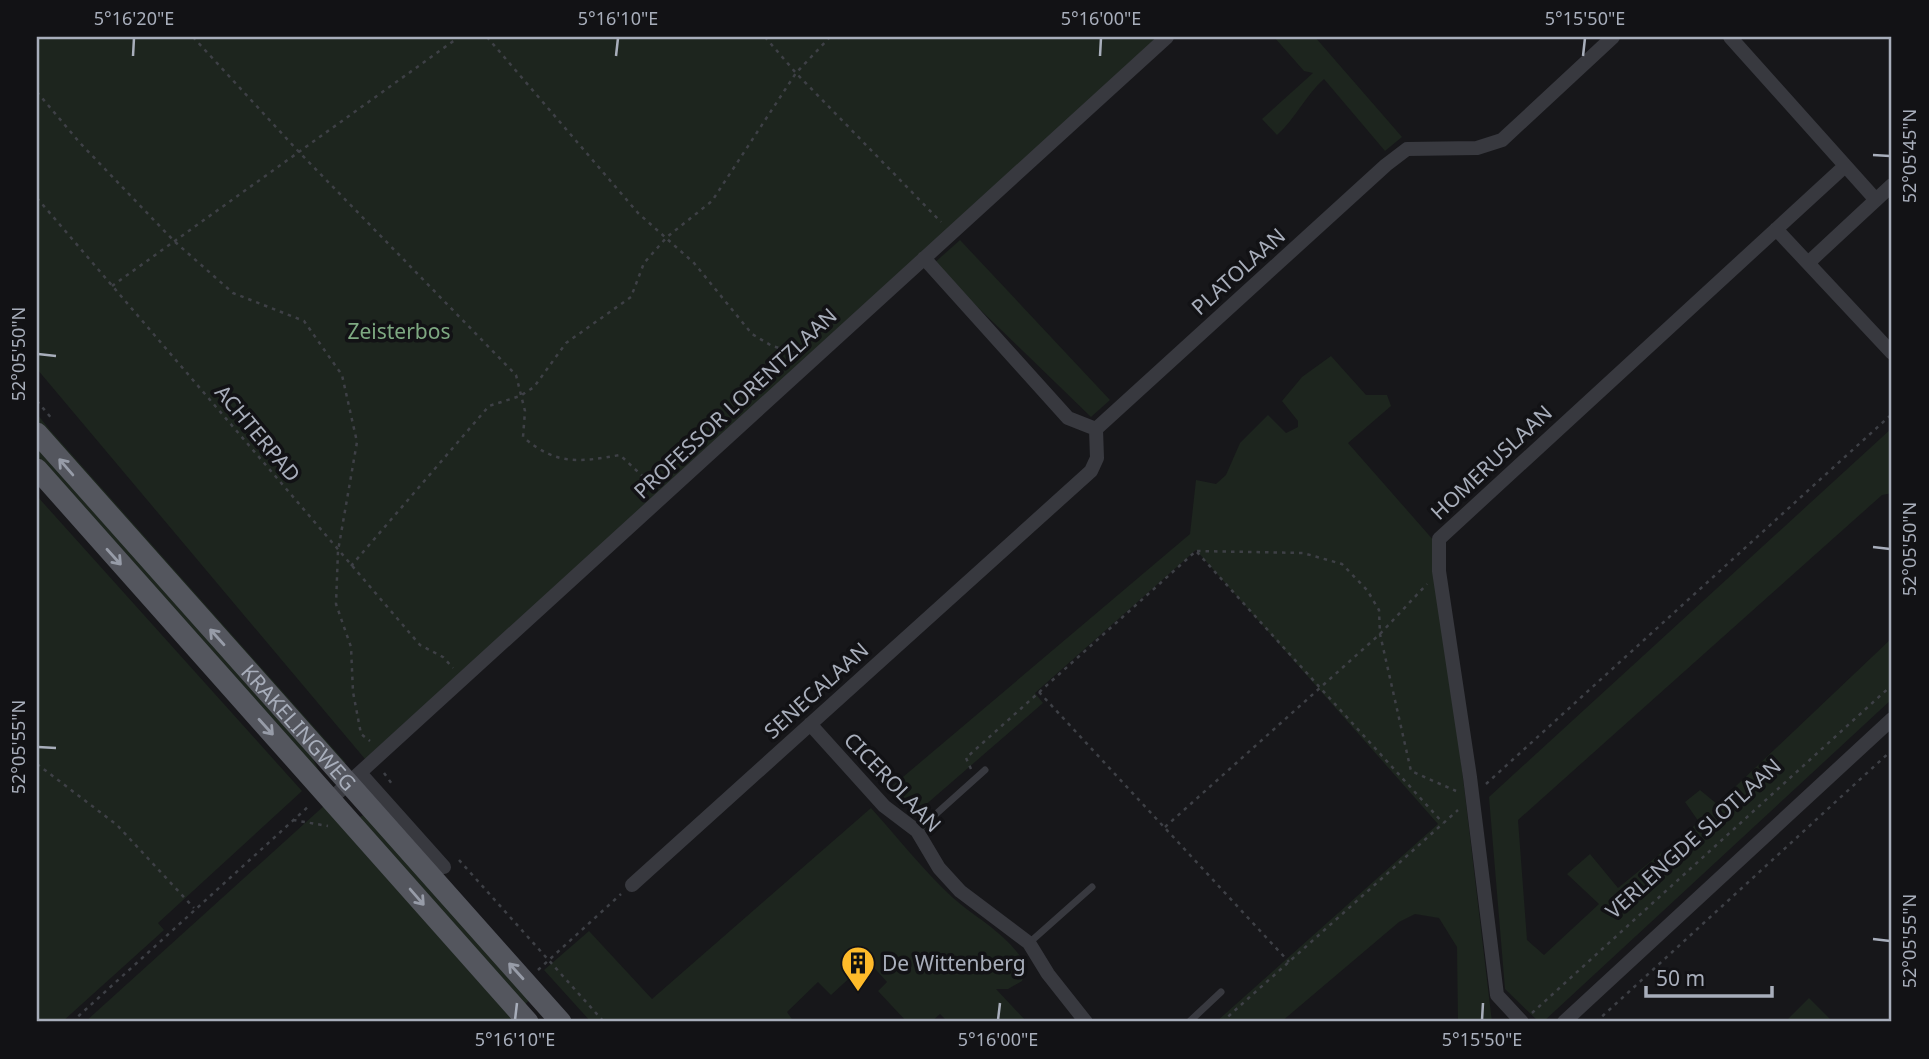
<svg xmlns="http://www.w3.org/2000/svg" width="1929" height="1059" font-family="'Noto Sans',sans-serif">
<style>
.green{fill:#1d251e}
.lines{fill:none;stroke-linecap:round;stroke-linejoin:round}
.path{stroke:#3e4046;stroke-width:2.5;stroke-dasharray:3.5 5;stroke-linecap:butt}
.service{stroke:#38393f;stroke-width:7}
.minor{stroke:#38393f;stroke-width:14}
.primary{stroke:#54565e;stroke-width:21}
.oneway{stroke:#979ca8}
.ticks{fill:none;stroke:#a8aebb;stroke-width:2.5}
.labels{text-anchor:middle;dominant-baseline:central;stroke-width:7;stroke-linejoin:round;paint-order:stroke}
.street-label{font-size:21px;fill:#a8aebb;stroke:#121215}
.park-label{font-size:21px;fill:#7da881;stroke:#121215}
.poi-label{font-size:21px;fill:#a8aebb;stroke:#121215;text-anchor:start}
.neatline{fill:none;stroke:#a8aebb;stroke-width:2.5}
.ticks-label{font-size:18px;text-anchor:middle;fill:#a8aebb}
</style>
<rect width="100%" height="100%" fill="#17171a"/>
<path class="green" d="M37 37H1163L365 759 37 369Z
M1274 37H1315L1402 137 1385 151 1324 79C1305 96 1296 118 1277 135L1262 119 1313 73 1304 71Z
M960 240 1110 400 1091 417 933 264Z
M1331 356 1366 395H1387L1391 406 1348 443 1435 542 1492 1022H1458L1457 947 1439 918 1415 914 1399 922 1281 1022H1216L1438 824 1196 550 1035 693 1043 703 915 814 890 788 1190 534 1196 480 1216 484 1226 475 1240 443 1268 415 1286 433 1298 427V421L1282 401 1302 377Z
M37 414 50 430 346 763H339L37 426Z
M1892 428V493L1882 495 1518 820 1527 940 1544 955 1599 904 1567 874 1590 854 1618 888 1699 822 1685 802 1700 790 1717 804 1892 638V699L1543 1022H1539L1505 989 1489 797Z
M37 441 306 745 323 779 37 462Z
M37 496 302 791 158 923 164 930 62 1022H37Z
M326 804 520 1022H85Z
M871 808C897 837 923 870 952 897 978 920 1009 934 1027 967L1022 981 1008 989H996L1027 1022H948L940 1014 931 1022H907L878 991 887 982 868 961 831 995 818 982 787 1012 794 1022H591L544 970 589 931 652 999Z
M367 813 532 998 522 1007 358 818Z
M1809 998 1833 1022H1785Z"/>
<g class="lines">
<path class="path" d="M193 37 299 152 516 375 525 411 523 437C557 466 579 462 620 455L652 485
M487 37 638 213 694 263 752 334 772 346 797 353
M765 37 796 73 941 222
M37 92 80 143 174 241 233 293 304 321 342 375 357 442 338 551 336 604 351 647 353 692 361 734 370 741
M37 198 420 645 443 657 453 668
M112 286 459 37
M37 401 53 420
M1197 551 1303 553 1342 564 1367 590 1379 610 1380 634 1411 771 1456 791
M351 566 489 406 520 396 534 387 566 343 631 297 644 263 667 237 712 201 796 73 830 37
M1039 692 1289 962
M37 764 117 825 194 908
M971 769 966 758 1196 551 1443 823
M384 773 392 784
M1486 784 1892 414
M293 820 328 826
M1165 827 1380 634 1427 584
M459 860 604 1022
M538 970 621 894
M1532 1013 1892 685
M72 1022 310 805
M1222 1022 1458 810
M1596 1022 1892 750"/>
<path class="service" d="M917 831 985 770
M1029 943 1092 887
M1189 1022 1221 992"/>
<path class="minor" d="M1730 37 1876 200
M1776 229 1892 353
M924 258 1068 418 1096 429 1386 165 1407 149 1477 148 1502 140 1613 37
M1808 263 1892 185
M810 724 884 806 917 831 939 868 960 891 1029 943 1048 974 1086 1022
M360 773 444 867
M331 799 1167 37
M632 885 1091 471 1097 458 1096 429
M1522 1022 1497 995 1470 777 1439 571V539L1845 166
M1564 1022 1892 719"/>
<g class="primary">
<path id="s1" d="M37 433 561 1022"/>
<path d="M37 469 528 1022"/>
</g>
</g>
<defs><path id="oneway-shaft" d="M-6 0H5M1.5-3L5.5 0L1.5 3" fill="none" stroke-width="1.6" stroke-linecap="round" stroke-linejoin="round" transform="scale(1.75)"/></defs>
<g class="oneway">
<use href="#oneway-shaft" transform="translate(66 467) rotate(-131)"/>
<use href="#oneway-shaft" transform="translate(114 557) rotate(48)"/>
<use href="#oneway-shaft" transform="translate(217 637) rotate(-132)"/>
<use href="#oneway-shaft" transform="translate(266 727) rotate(48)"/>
<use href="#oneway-shaft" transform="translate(417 897) rotate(49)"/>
<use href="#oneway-shaft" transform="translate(516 971) rotate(-132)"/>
</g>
<path class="ticks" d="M133 56 134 38M616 56 618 38M1100 56 1101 38M1583 56 1585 38M1873 155 1890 156M38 354 56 356M1873 547 1890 549M38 747 56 748M1873 939 1890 941M515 1020 517 1003M998 1020 1000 1003M1482 1020 1483 1003"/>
<defs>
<g id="building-pin" transform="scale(1.75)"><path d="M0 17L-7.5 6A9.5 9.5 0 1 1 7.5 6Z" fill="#ffbb2a" stroke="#121215"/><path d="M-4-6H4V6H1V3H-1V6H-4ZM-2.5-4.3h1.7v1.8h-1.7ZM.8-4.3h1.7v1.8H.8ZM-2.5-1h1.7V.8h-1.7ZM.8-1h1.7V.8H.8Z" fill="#111"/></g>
</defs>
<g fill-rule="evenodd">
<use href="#building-pin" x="858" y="963"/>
</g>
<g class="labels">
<g class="street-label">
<text transform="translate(1238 271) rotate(-42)">PLATOLAAN</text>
<text transform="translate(735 403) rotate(-43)">PROFESSOR LORENTZLAAN</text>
<text transform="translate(258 433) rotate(50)">ACHTERPAD</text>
<text transform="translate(1491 462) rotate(-43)">HOMERUSLAAN</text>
<text transform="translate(816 690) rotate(-42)">SENECALAAN</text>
<text stroke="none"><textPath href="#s1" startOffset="394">KRAKELINGWEG</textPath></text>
<text transform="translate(893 782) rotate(46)">CICEROLAAN</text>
<text transform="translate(1693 838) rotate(-42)">VERLENGDE SLOTLAAN</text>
</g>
<g class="park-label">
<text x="399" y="331">Zeisterbos</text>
</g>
<g class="poi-label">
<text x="882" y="963">De Wittenberg</text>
</g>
</g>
<rect width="1929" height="1059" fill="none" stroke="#121215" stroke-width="77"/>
<path d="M1646 986v10h126v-10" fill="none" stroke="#a8aebb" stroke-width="3.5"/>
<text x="1656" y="986" font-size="21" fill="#a8aebb" stroke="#121215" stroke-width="5" paint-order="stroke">50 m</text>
<rect x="38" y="38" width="1852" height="982" class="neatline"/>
<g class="ticks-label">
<text x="134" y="25">5°16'20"E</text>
<text x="618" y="25">5°16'10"E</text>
<text x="1101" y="25">5°16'00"E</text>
<text x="1585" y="25">5°15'50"E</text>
<text transform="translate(1910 156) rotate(-90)" y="6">52°05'45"N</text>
<text transform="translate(19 354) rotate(-90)" y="6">52°05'50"N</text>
<text transform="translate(1910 549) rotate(-90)" y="6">52°05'50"N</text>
<text transform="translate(19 747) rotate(-90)" y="6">52°05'55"N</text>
<text transform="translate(1910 941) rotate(-90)" y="6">52°05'55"N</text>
<text x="515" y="1046">5°16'10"E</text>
<text x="998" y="1046">5°16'00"E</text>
<text x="1482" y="1046">5°15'50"E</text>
</g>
</svg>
